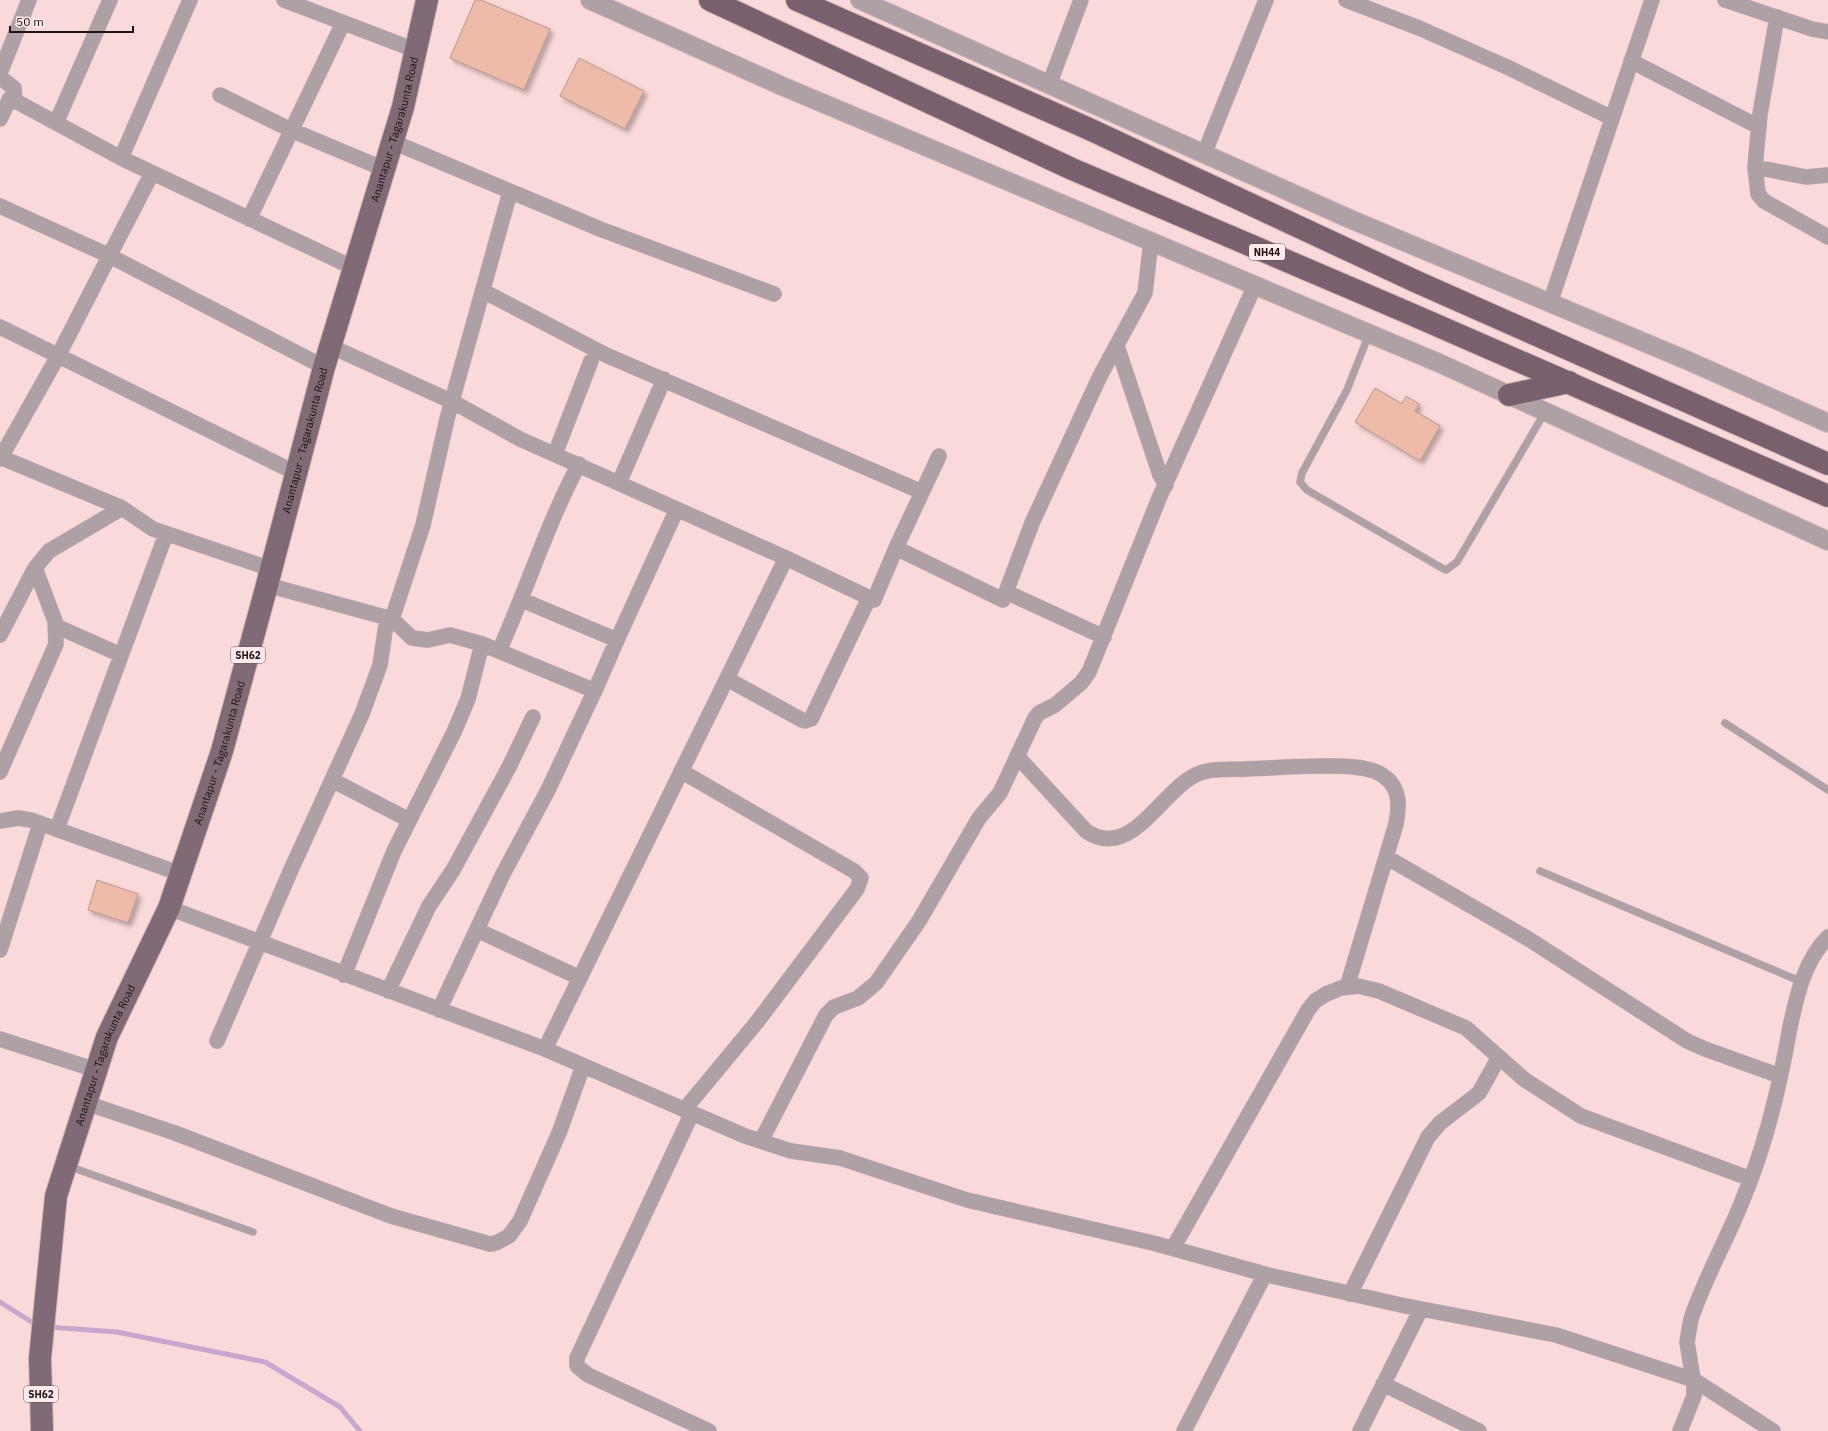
<svg xmlns="http://www.w3.org/2000/svg" width="1828" height="1431" font-family="'IBM Plex Sans',sans-serif">
<style>
.lines{fill:none;stroke-linecap:round;stroke-linejoin:round}
.stream{stroke:#c7a7cd;stroke-width:5}
.building{fill:#edbba8;stroke:#b5998e;filter:url(#shadow)}
.service-casing{stroke:#d3b5b6;stroke-width:8}
.minor-casing{stroke:#d3b5b6;stroke-width:16}
.tertiary-casing{stroke:#d3b5b6;stroke-width:20}
.primary-casing{stroke:#d3b5b6;stroke-width:24}
.trunk-casing{stroke:#d3b5b6;stroke-width:24}
.service{stroke:#ada1a6;stroke-width:7}
.minor{stroke:#ada1a6;stroke-width:15}
.tertiary{stroke:#ada1a6;stroke-width:18}
.primary{stroke:#806a75;stroke-width:22}
.trunk{stroke:#78606c;stroke-width:22}
.labels{text-anchor:middle;dominant-baseline:central;stroke-width:4;stroke-linejoin:round;paint-order:stroke}
.shield{fill:#feeaea;stroke:#625454;stroke-width:1}
.shield-label{font-size:10px;font-weight:bold;fill:#1f1314}
.street-label{font-size:11px;fill:#1f1314;stroke:#feeaea}
</style>
<defs>
<filter id="shadow"><feDropShadow dx="3.5" dy="3.5" stdDeviation="2" flood-color="#0004"/></filter>
</defs>
<rect width="100%" height="100%" fill="#fad9da"/>
<g class="lines">
<path class="stream" d="M0 1302 38 1326
M48 1327 117 1332 265 1362 340 1407 360 1431"/>
</g>
<path class="building" d="M475 0H481L550 29 524 90 450 58Z
M579 58 644 91 625 129 560 96Z
M1375 388 1402 404 1406 396 1419 404 1415 411 1440 426 1420 461 1355 422Z
M97 880 138 894 128 923 88 910Z"/>
<g class="lines">
<g class="service-casing">
<path id="service" d="M1369 334 1347 390 1302 473 1300 482 1307 490 1442 568 1446 570 1457 562 1545 412
M1725 723 1828 790
M1540 871 1802 982
M68 1166 253 1232"/>
</g>
<g class="minor-casing">
<path id="minor" d="M284 0 415 50
M1346 0 1419 28 1507 67 1612 118
M1725 0 1812 29 1828 32
M1777 17 1760 114 1755 167 1758 194 1764 201 1828 237
M1631 61 1759 127
M0 73 29 0
M0 75 2 79 14 88 15 101
M1049 85 1081 0
M220 95 291 130 384 169
M0 119 10 98 121 158 354 268
M56 123 110 0
M393 142 600 229 774 294
M1204 154 1266 0
M121 158 190 0
M1755 167 1806 177 1828 175
M0 206 110 256 324 367
M249 219 343 23
M483 291 606 355 922 492
M1550 303 1652 0
M0 327 296 473
M330 346 453 402 520 439 786 558 874 600 896 548 1003 600 1032 523 1100 376 1145 293 1151 241
M1117 346 1160 475 1166 485
M555 454 591 361
M0 457 122 508
M0 459 58 356 152 173
M619 483 664 379
M896 548 939 456
M267 585 392 619 412 638 428 640 450 635 482 644 595 691
M1006 592 1104 637
M522 600 617 640 677 509
M392 619 423 525 447 419 510 192
M56 626 121 655
M0 635 35 568 49 551 122 508 153 529 271 569
M499 651C527 589 547 524 579 464
M727 679 802 720 805 721 811 719 869 598
M1017 756 1086 831C1132 863 1163 786 1200 773 1213 768 1231 770 1245 769 1281 768 1318 764 1354 767 1364 768 1377 770 1385 777 1401 789 1399 807 1396 824L1347 987
M681 771 854 871 861 878 857 889 757 1022 684 1110
M0 772 56 644 55 621 35 568
M332 780 409 820
M0 821 18 818 31 820 181 874
M57 829 166 534
M1386 857 1527 938 1687 1041 1705 1049 1780 1076
M169 908 545 1049 745 1136 791 1151 840 1158 967 1200 1157 1244 1268 1275 1401 1305 1556 1335 1694 1380 1773 1431
M477 930 580 978
M0 950 40 824
M344 975 394 851 454 732 468 699 482 644
M388 991 429 906 453 870 509 767 533 717
M439 1010 503 874 548 790 596 688 617 640
M0 1039 96 1070
M217 1041 290 872 362 714 380 665 387 618
M545 1049 786 558
M86 1103 175 1133 391 1216 490 1244 496 1243 509 1236 520 1221 559 1133 583 1066
M692 1113 577 1358V1366L588 1375 709 1431
M761 1141 826 1015 834 1007 858 998 876 983 919 921 979 818 1000 793 1035 718 1039 713 1055 705 1081 683 1089 672 1160 496 1255 285
M1173 1248 1308 1010 1315 1001 1326 994 1341 988 1358 986 1379 991 1466 1028 1525 1080 1581 1116 1751 1179
M1350 1294 1428 1137 1440 1123 1479 1093 1499 1057
M1383 1384 1479 1431
M1184 1431 1265 1274
M1360 1431 1421 1309
M1680 1431 1694 1396V1385L1687 1342 1691 1319C1705 1277 1727 1240 1743 1199 1766 1145 1780 1085 1790 1027 1797 995 1804 961 1828 937"/>
</g>
<g class="tertiary-casing">
<path id="tertiary" d="M590 0 782 86 1439 363 1828 541
M860 0 1350 219 1684 359 1828 423"/>
</g>
<g class="primary-casing">
<g id="primary">
<path id="s1" d="M42 1431 40 1358 56 1196 107 1037 169 908 222 751 267 585 324 367 403 107 427 0"/>
</g>
</g>
<g class="trunk-casing">
<path id="trunk" d="M710 0 1072 169 1404 311 1828 496
M797 0 1087 128 1417 282 1828 464
M1509 395 1569 382"/>
</g>
<use href="#service" class="service"/>
<use href="#minor" class="minor"/>
<use href="#tertiary" class="tertiary"/>
<use href="#primary" class="primary"/>
<use href="#trunk" class="trunk"/>
</g>
<g class="labels">
<g class="shield">
<rect x="1249" y="244" width="36" height="16" rx="3"/>
<rect x="231" y="647" width="34" height="16" rx="3"/>
<rect x="24" y="1386" width="34" height="16" rx="3"/>
</g>
<g class="shield-label">
<text x="1267" y="252">NH44</text>
<text x="248" y="655">SH62</text>
<text x="41" y="1394">SH62</text>
</g>
<g class="street-label">
<text stroke="none"><textPath href="#s1" startOffset="1357">Anantapur - Tagarakunta Road</textPath></text>
<text stroke="none"><textPath href="#s1" startOffset="1033">Anantapur - Tagarakunta Road</textPath></text>
<text stroke="none"><textPath href="#s1" startOffset="709">Anantapur - Tagarakunta Road</textPath></text>
<text stroke="none"><textPath href="#s1" startOffset="385">Anantapur - Tagarakunta Road</textPath></text>
</g>
</g>
<path d="M10 26v6h123v-6" fill="none" stroke="#1f1314" stroke-width="2"/>
<text x="16" y="26" font-size="12" fill="#1f1314" stroke="#feeaea" stroke-width="3" paint-order="stroke">50 m</text>
</svg>
